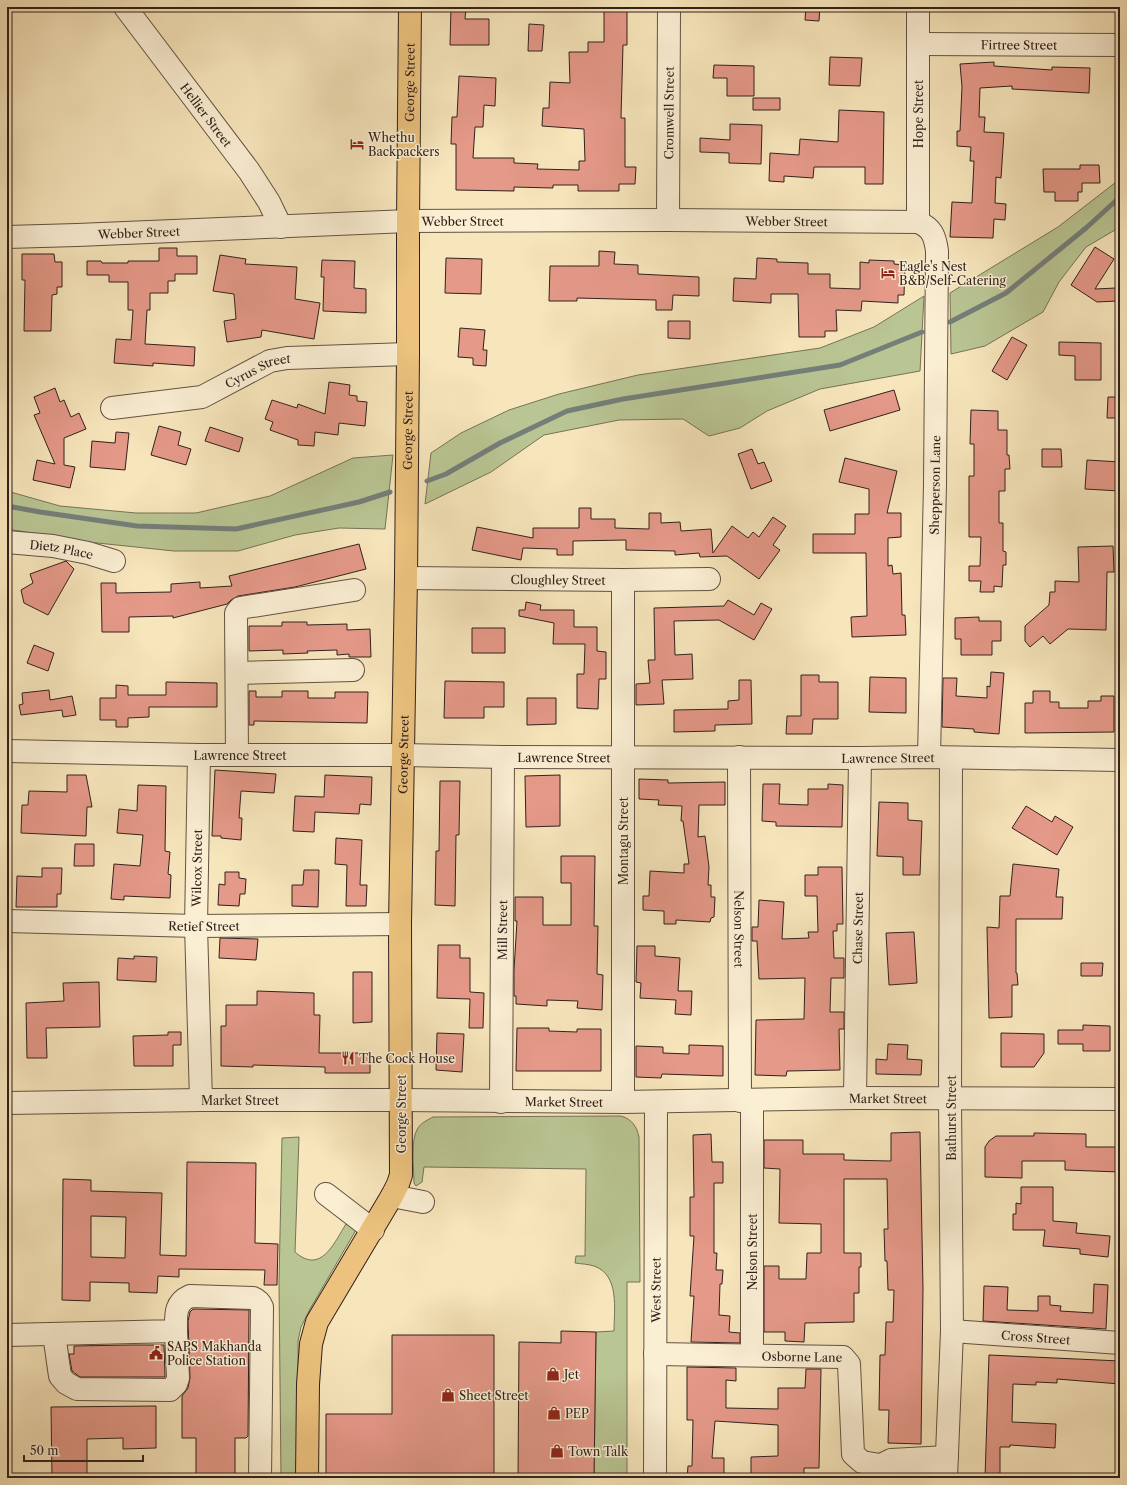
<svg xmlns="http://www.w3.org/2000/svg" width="1127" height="1485" font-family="'Libre Caslon Text',serif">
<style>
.green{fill:#b9c593;stroke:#767357}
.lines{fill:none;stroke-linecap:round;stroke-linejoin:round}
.stream{stroke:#747f7a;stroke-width:5}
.building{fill:#e59989;stroke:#32211b;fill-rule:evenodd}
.minor-casing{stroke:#635243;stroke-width:24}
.major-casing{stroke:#32211b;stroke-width:24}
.minor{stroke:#faeed3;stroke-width:22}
.major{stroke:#ecc27e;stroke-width:22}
.labels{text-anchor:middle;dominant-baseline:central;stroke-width:3;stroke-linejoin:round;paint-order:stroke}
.street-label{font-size:12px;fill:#32211b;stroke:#faeed3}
.poi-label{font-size:12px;fill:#32211b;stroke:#faeed3;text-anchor:start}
</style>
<rect width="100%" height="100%" fill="#f7e5bb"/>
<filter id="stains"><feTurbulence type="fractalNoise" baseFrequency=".005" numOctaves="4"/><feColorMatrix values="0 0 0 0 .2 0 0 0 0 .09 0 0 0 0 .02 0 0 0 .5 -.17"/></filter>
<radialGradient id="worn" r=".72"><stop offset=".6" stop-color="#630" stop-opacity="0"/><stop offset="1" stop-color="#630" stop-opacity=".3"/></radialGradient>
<path class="green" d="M1120 179V228L1115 230 1086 247 1059 282 1043 312 985 346 951 354 950 293 1058 227Z
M924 296 920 371 820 389 767 411 740 428 709 436 683 419 619 420 544 435 491 472 425 504 431 453 461 433 509 410 559 394 638 375 820 348 874 327Z
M393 455 385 529 339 528 295 535 238 551H174L88 542 7 529V491L60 506 136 513H196L270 496 353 458Z
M621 1116C632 1119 637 1127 639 1137L640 1282H627V1478H594L596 1332 614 1331C614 1310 620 1275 594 1266 588 1264 581 1264 575 1263L576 1256H585L586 1169 424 1167 422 1182 416 1186 414 1183C414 1169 410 1139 418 1128 422 1122 428 1120 433 1117Z
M299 1137 295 1252C321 1275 334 1243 346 1224L356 1230 310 1309 301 1327 298 1341 299 1478H281L279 1283 282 1138Z"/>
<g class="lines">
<path class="stream" d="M950 322 1006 293 1086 228 1120 197
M427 481 446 474 500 443 567 411 623 399 840 365 922 332
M7 506 40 512 137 526 236 529 359 502 390 492"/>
</g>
<path class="building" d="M451 7H466L465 19H489V45H450Z
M604 7H627V45H623L621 118H625V167H636L635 184H619V191H578V185H553V188L514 187V191L456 190V144H451L452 117H457L459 76 496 78 495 106 484 105 483 127H475L473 158H514V163L538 164 537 169 579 170V161H585L584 129 542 126 543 108H549L550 82 570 83 569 52H588V42H604Z
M806 7H820L819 21 805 20Z
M529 24 544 25 542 51H528Z
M830 57 862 58 860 86 829 85Z
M994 62V66L1052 70V67L1090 68 1089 93 1012 89V86L980 88 979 117H985L984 132 1004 133 1001 178 996 177 995 203 1006 204 1005 220 994 219 993 238 950 237 952 202 972 203 974 161H970L971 147 957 146V131H960L962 87 960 64Z
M714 65 754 66V96H727V78H713Z
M753 98H780V110H753Z
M839 110 884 112 883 184H865V167H814L813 178 784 176V182L769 181 770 153 799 155 800 139 838 142Z
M730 124 762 125 761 164 729 163V153L700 152V138L730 140Z
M1080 165H1099L1100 183H1082V192H1078V201H1055V192H1044L1043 169H1080Z
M1095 247 1114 259 1095 289 1116 288 1117 301 1097 302 1071 285Z
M159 248H177V256H197V274H175V281H168V293H150V310H147L145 344 195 347 194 366 153 363V366L114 363 116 339 131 340 133 310H128V282H109V275H87V261H101L102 263H128V261H159Z
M599 251 615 252 614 264 638 265V274L699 277V296L673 295 672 310H656V300L577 298V301H549L550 266H599Z
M22 254H54L55 262H62V287H57V294L52 295 51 331H24L25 280H22Z
M220 255 246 259 245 264 297 267 295 299 320 303 314 339 262 330 261 337 227 342 224 321 236 319 234 294 213 291Z
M446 258 482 259 481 294 445 293Z
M757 258 777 259V262L808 263V274H830V288L860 289V262L869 263V260L894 261V264L905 265 904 295H898V303L862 301 861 311 836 310 837 331H825V337H799L798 294H771V303L733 301 734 278 756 279Z
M322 260 355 261 354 288 366 289V313L323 311 324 277H321Z
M668 321H690V339L668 338Z
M460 328 485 330 483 350H487L486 366 473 365V358L458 357Z
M1012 337 1027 345 1007 380 992 371Z
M1059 342 1101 343V380H1075V356L1059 355Z
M329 382 350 385 349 395 357 396V401L367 402 365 426 339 423 338 435 315 432 314 446 298 445V440L270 430 273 422 265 419 272 400 297 408 298 404 325 414Z
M55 388 60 402 64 400 71 417 79 413 86 429 64 438V465L75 467 70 488 33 480 37 460 55 464 34 415 40 413 34 397Z
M894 390 900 410 830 431 824 410Z
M1108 397H1120V418H1107Z
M971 410 998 411V430H1007V455H1009L1010 469H1005V491H999V523H1003V551L1006 552V565H1003L1002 587 994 586V592H980L981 581H969V566H980L981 537H969V476H974V444H970Z
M159 426 181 432 178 445 191 449 186 465 151 455Z
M210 427 243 438 239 452 205 441Z
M116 432 129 433 125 470 90 467 92 441 115 443Z
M752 449 758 464 764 462 772 481 751 489 738 454Z
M1042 449H1061L1062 467H1042Z
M845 458 897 471 887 513H901V537L888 538V566L892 565 893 574 901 573 902 615H905L906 635 852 637 851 617 867 616 866 553H813V534H855V514H869V489L839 482Z
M1087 460 1120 462V491L1085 489Z
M579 508H591V519H615V528L649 529V513H661V523L680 522 681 531 711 529 713 553 732 526 748 538 753 532 759 537 773 517 786 526 773 545 780 550 759 579 727 556 700 557 699 553 675 555V551L626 550V540L573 541V555H557V549L523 548 521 560 472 550 477 527 533 538V528H579Z
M359 544 366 569 295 587 238 596 231 600 227 604 173 618V616L129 617V632H102L101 583H116V593L171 592V584L200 582V588L232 586 229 576Z
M1113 546 1114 572H1107L1106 630 1068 629 1050 644 1043 636 1030 647 1025 641V626L1049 605 1050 592H1055V581L1079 582 1078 547Z
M66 561 74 569 48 615 24 603 21 590 33 583 30 574Z
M728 600 754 615 761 603 772 609 754 640 719 620 674 621 675 655 692 654 693 679 662 680 664 704 636 705V684L650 683 648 660H655L654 608 724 606Z
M526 602 541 605 540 610H574V627H597V651L606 652V679H599L598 709 577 708V674H584L585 644H553L554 623 519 616V610H525Z
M979 617V621H1001V641H992V655H961V639H955V618Z
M282 622H307V625L347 624V630L370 629 371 657H349V654L337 655V650L307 651 308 653 283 654V650L249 651V626H282Z
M472 628H505V653H472Z
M34 645 54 653 48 671 27 663Z
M991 672 1004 673 999 734 974 732V729L942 727 943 678H957L956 696 987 698V686L990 687Z
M801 675H819V682H838V719H813L812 734H786L787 716H801Z
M870 677 906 678V713L869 712Z
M739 680H751L752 724 715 725V731L674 732V710L728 709V701L739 700Z
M445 681 504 682V707H484V718H444Z
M166 682 217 683V707H149V717L128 718V727H116V720H100V698H116V685L128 686V695H166Z
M49 690 50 700 72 696 76 715 63 717 62 710 21 715 19 705 23 704 22 693Z
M249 691H256V697H282V691H308V698H335V692H368L367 723 254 721V725H249Z
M1033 691H1050V702H1059V708H1088V701H1101V696H1114V732L1025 733V703H1033Z
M527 698H556V724L527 725Z
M215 770 276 774 274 793 241 791 239 818H242L241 840 221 838V836H212Z
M67 775H86L92 807H87L86 836 21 833 22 805H28L29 791 67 792Z
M325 775 372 777 371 805 360 804 359 814 315 812 314 832 293 831 295 796 324 797Z
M560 775V826L526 827 525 776Z
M639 779 668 780V783L725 782V805H699L698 837 705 836 709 867 708 885H711V897H715L714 917 711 918 710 922 676 920V924H664V911L643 910V896H649L650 871 684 873V864H689L683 821H681L682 806 658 805 659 800 639 799Z
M440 781H460L459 835H456L455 906 435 905 436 851H439Z
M763 784H780L779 804 808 805V789H828V784L843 785 842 827 776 826V822L762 821Z
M138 785 166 786 165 851 170 852 168 874 171 875 170 898 124 896V900L111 899 114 864 140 866 143 835 117 833 119 809 137 811Z
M879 802 908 803V820L922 821 920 875H903V857L877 856Z
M1026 806 1052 822 1055 816 1073 827 1057 855 1012 828Z
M336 838 362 840 360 885H367L366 906H346L347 865 335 864Z
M75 844H94V866H74Z
M561 856H595L594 926H598L597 974 603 975 602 1010 577 1008 578 1001 547 1000V1006L516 1004V996H514V970L517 921H515V897H543V925H571V883H561Z
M1013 864 1059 869 1056 897H1063L1062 919H1016V973H1017L1018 985H1012V1017L989 1018 987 927 999 928 1000 896H1010Z
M818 867H842L843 924H837V931H833L834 958H844V978H831L830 1012H844V1029H839L840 1070 787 1071 786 1076 755 1075 756 1020 804 1019 805 978 759 979 757 941H752V927H758L759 900 784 902 782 939 809 938 808 932H818L817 896H805V875H818Z
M42 868H62L61 894H57V907H16L17 876 42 877Z
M304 870H319L318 907 292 906V885H303Z
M225 872H239V878L246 879 245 894H240L239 906 218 905 219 884 225 885Z
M914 932 917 983 889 985 886 933Z
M220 938 258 939 256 960 219 958Z
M438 945H460V958H470V992L484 993 483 1028H469L470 999 437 998Z
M637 946H655V956L680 958 678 991H692L691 1015 675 1014 676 1000 640 998 641 983 636 982Z
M134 956 157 957 156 982 117 980 118 958 134 959Z
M1081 963H1103L1102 976H1081Z
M353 972H372V1022L353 1023Z
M99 982 100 1027 46 1028 47 1058H27L26 1003 64 1001 63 983Z
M257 991 314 993V1015H320L319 1053H370V1073H325V1067L253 1065V1067L221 1066V1026H226V1005H257Z
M1083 1025 1110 1026V1051H1083V1044H1058V1030H1083Z
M517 1028H549V1031L577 1032V1029H601V1071H516Z
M168 1032H181V1045H173V1066H134L133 1036 168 1035Z
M437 1033 464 1034 462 1072 436 1070Z
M1001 1033 1044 1034V1053L1034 1067H1001Z
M888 1044 908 1045 907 1059 922 1060 921 1075 876 1074V1059L887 1060Z
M689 1045 723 1046V1076L662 1074 661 1078 636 1077V1046L663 1047V1053L689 1054Z
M920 1132 923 1289 921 1444 888 1443 889 1410H879L880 1355H885L886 1322H893L894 1290H888L887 1261H885L884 1229H888L887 1179H844V1253H861V1267H859V1293H854V1322L805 1323 804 1342 785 1341V1332H764V1266H779V1279H806L807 1253H821V1224L779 1223 780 1169 764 1168V1140H803V1154H844V1160L891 1161V1133Z
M1034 1133 1086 1134V1147H1116V1150H1120V1172L1065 1170V1161H1022V1178L985 1177V1147L989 1141 996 1136H1034Z
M711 1134 712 1162H723V1183H714V1253H717L716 1270H723L722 1284H720L719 1315 730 1316 729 1332 740 1333V1343L691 1342 694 1296H690L694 1236H690V1197H694L693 1135Z
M187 1162 256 1163 255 1243 278 1244 277 1285H264L265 1270 179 1269V1277L158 1276 157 1293 129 1292V1283L90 1282V1301L62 1300 63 1179 91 1180V1191L162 1193 160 1255 186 1256ZM91 1216 126 1217 125 1258 91 1257Z
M1021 1187H1053V1221L1077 1223 1076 1233 1110 1236 1108 1257 1080 1254V1249L1043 1246 1045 1230H1013V1214H1016V1203L1021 1204Z
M1094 1284 1108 1285 1106 1329 983 1321 984 1286 1008 1287 1007 1310 1038 1311V1296H1050V1305L1061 1306 1060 1311 1093 1313Z
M193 1309 249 1310 248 1436 246 1438H235V1478H196V1438H182V1396L188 1388 190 1378 188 1321 190 1312Z
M561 1331 596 1332 594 1478H518L519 1342 561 1343Z
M392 1335H494V1478H326V1414H392Z
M131 1345H164L165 1377H80L72 1371 69 1354H74V1346Z
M989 1355 1120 1361V1384L1057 1379V1383L1036 1382V1385L1013 1384 1012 1422 1056 1424 1055 1448 1010 1445V1447H1000V1478H985Z
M687 1367 736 1368V1381L726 1380V1408L778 1409V1388H805L806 1369H821L819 1468H804V1478H751V1457L778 1456V1425L715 1421 712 1458H724V1478H687L688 1466H692L693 1420H687Z
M156 1406V1448L123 1449V1438L87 1439V1478H52L51 1407Z"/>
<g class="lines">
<g class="minor-casing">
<g id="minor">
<path id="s1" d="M125 7 249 171 269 202 281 227"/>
<path d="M918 7V222"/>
<path id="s2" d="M918 44 1120 45"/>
<path id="s3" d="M668 220 669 7"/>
<path id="s4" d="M7 237 77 235 408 221 668 220 918 222C932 228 935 236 937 251L935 484 929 757"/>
<path id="s5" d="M112 408 202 397 270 361 287 358 408 354"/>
<path id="s6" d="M7 542 53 546 88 553 114 561"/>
<path id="s7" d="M406 578 623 580 709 579"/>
<path d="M237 673 353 670"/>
<path id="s8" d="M7 751 199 755H403L503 757 860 758 929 757 1120 760"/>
<path d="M199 755 196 926 201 1100"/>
<path d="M237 755 236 613 240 608 354 590"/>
<path id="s9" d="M739 757 740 1101"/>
<path id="s10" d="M7 921 196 926 400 924"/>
<path id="s11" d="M855 1098 860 758"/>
<path d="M752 1101V1355"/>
<path id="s12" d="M501 1102 503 757"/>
<path d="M623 1102V580"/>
<path id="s13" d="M7 1103 201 1100H401L623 1102 855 1098 1120 1099"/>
<path d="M326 1194 373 1230"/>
<path d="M392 1196 423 1202"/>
<path id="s14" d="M952 1331 1120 1343"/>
<path d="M54 1334 60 1376 66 1383 77 1389 170 1390 176 1384 178 1378 176 1331"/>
<path d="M7 1335 176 1331C176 1316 174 1303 190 1296L253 1298C258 1300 260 1302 262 1307L260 1478"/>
<path id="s15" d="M655 1354 843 1357 849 1364 853 1454 862 1462 880 1465 900 1474 946 1477"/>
<path d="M883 1464 891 1460 947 1457"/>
<path id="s16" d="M655 1478 656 1102"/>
<path d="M946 1478 952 1331 950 1099 951 758"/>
</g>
</g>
<g class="major-casing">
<g id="major">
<path id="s17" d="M307 1478 308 1384 311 1344 317 1322 392 1196 398 1184 401 1175 400 924 406 578 408 354V221L410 7"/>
</g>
</g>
<use href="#minor" class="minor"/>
<use href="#major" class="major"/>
</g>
<defs>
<g id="hotel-bare" transform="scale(1.08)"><path d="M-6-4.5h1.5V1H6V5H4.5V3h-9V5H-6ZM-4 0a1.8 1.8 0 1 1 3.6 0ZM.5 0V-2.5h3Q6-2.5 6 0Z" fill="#8f2418" stroke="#faeed3" stroke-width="2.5" paint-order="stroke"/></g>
<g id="restaurant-bare" transform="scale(1.08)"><path d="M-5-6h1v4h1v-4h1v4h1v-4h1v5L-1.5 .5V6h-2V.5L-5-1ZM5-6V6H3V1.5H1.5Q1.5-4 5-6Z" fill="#8f2418" stroke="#faeed3" stroke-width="2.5" paint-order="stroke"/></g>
<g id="civic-bare" transform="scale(1.08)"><path d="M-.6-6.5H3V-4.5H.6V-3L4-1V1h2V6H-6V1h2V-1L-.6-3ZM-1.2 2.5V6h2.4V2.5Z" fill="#8f2418" stroke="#faeed3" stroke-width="2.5" paint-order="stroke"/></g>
<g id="shop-bare" transform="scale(1.08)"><path d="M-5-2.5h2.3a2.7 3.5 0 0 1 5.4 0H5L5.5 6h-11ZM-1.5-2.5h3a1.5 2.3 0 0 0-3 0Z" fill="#8f2418" stroke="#faeed3" stroke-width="2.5" paint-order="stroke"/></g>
</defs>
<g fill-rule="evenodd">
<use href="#hotel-bare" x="357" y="144"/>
<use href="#hotel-bare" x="888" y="273"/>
<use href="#restaurant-bare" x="348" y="1058"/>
<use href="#civic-bare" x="156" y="1353"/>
<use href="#shop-bare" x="553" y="1374"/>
<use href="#shop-bare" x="448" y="1395"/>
<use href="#shop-bare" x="554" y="1413"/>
<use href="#shop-bare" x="557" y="1451"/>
</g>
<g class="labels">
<g class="street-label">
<text stroke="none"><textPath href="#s2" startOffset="101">Firtree Street</textPath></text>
<text stroke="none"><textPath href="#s17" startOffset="1419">George Street</textPath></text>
<text stroke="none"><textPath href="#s3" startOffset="107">Cromwell Street</textPath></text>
<text transform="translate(918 114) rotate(-90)">Hope Street</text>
<text stroke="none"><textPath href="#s1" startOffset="135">Hellier Street</textPath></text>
<text stroke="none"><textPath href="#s4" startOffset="456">Webber Street</textPath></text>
<text stroke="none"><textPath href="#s4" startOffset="780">Webber Street</textPath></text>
<text stroke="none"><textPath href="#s4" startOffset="132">Webber Street</textPath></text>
<text stroke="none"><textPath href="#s5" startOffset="153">Cyrus Street</textPath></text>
<text stroke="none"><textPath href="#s17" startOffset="1071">George Street</textPath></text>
<text transform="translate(935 485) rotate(-89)">Shepperson Lane</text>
<text stroke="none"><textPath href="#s6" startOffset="55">Dietz Place</textPath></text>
<text stroke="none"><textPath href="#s7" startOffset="152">Cloughley Street</textPath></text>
<text stroke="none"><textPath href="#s17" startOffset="747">George Street</textPath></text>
<text stroke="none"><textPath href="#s8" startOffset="233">Lawrence Street</textPath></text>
<text stroke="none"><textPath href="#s8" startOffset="557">Lawrence Street</textPath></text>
<text stroke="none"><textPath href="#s8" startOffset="881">Lawrence Street</textPath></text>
<text transform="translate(623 841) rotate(-90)">Montagu Street</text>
<text transform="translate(197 868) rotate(-89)">Wilcox Street</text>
<text stroke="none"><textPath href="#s10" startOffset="197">Retief Street</textPath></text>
<text stroke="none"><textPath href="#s11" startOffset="170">Chase Street</textPath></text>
<text stroke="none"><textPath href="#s9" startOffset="172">Nelson Street</textPath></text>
<text stroke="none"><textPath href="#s12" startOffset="172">Mill Street</textPath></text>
<text stroke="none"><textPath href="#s13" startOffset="881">Market Street</textPath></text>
<text stroke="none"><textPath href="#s13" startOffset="233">Market Street</textPath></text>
<text stroke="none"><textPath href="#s13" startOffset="557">Market Street</textPath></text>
<text transform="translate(401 1114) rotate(-90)">George Street</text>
<text transform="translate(951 1118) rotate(-90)">Bathurst Street</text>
<text transform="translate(752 1252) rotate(-90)">Nelson Street</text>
<text stroke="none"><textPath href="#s16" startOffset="188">West Street</textPath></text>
<text stroke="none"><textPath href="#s14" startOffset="84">Cross Street</textPath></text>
<text stroke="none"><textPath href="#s15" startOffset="147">Osborne Lane</textPath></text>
</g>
<g class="poi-label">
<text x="368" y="137">Whethu<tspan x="368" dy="14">Backpackers</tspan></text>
<text x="899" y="266">Eagle's Nest<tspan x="899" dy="14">B&amp;B/Self-Catering</tspan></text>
<text x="359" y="1058">The Cock House</text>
<text x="167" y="1346">SAPS Makhanda<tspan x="167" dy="14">Police Station</tspan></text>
<text x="564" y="1374">Jet</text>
<text x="459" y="1395">Sheet Street</text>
<text x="565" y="1413">PEP</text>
<text x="568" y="1451">Town Talk</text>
</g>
</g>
<rect width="1127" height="1485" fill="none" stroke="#f7e5bb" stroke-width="24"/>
<rect x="8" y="8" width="1111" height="1469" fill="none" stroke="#32211b" stroke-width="2"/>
<rect x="12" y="12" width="1103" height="1461" fill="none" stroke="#32211b"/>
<path d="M24 1455v6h119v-6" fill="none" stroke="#32211b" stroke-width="2"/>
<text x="30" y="1455" font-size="12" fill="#32211b" stroke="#faeed3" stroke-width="3" paint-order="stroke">50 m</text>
<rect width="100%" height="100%" filter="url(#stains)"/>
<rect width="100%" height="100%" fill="url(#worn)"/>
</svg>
